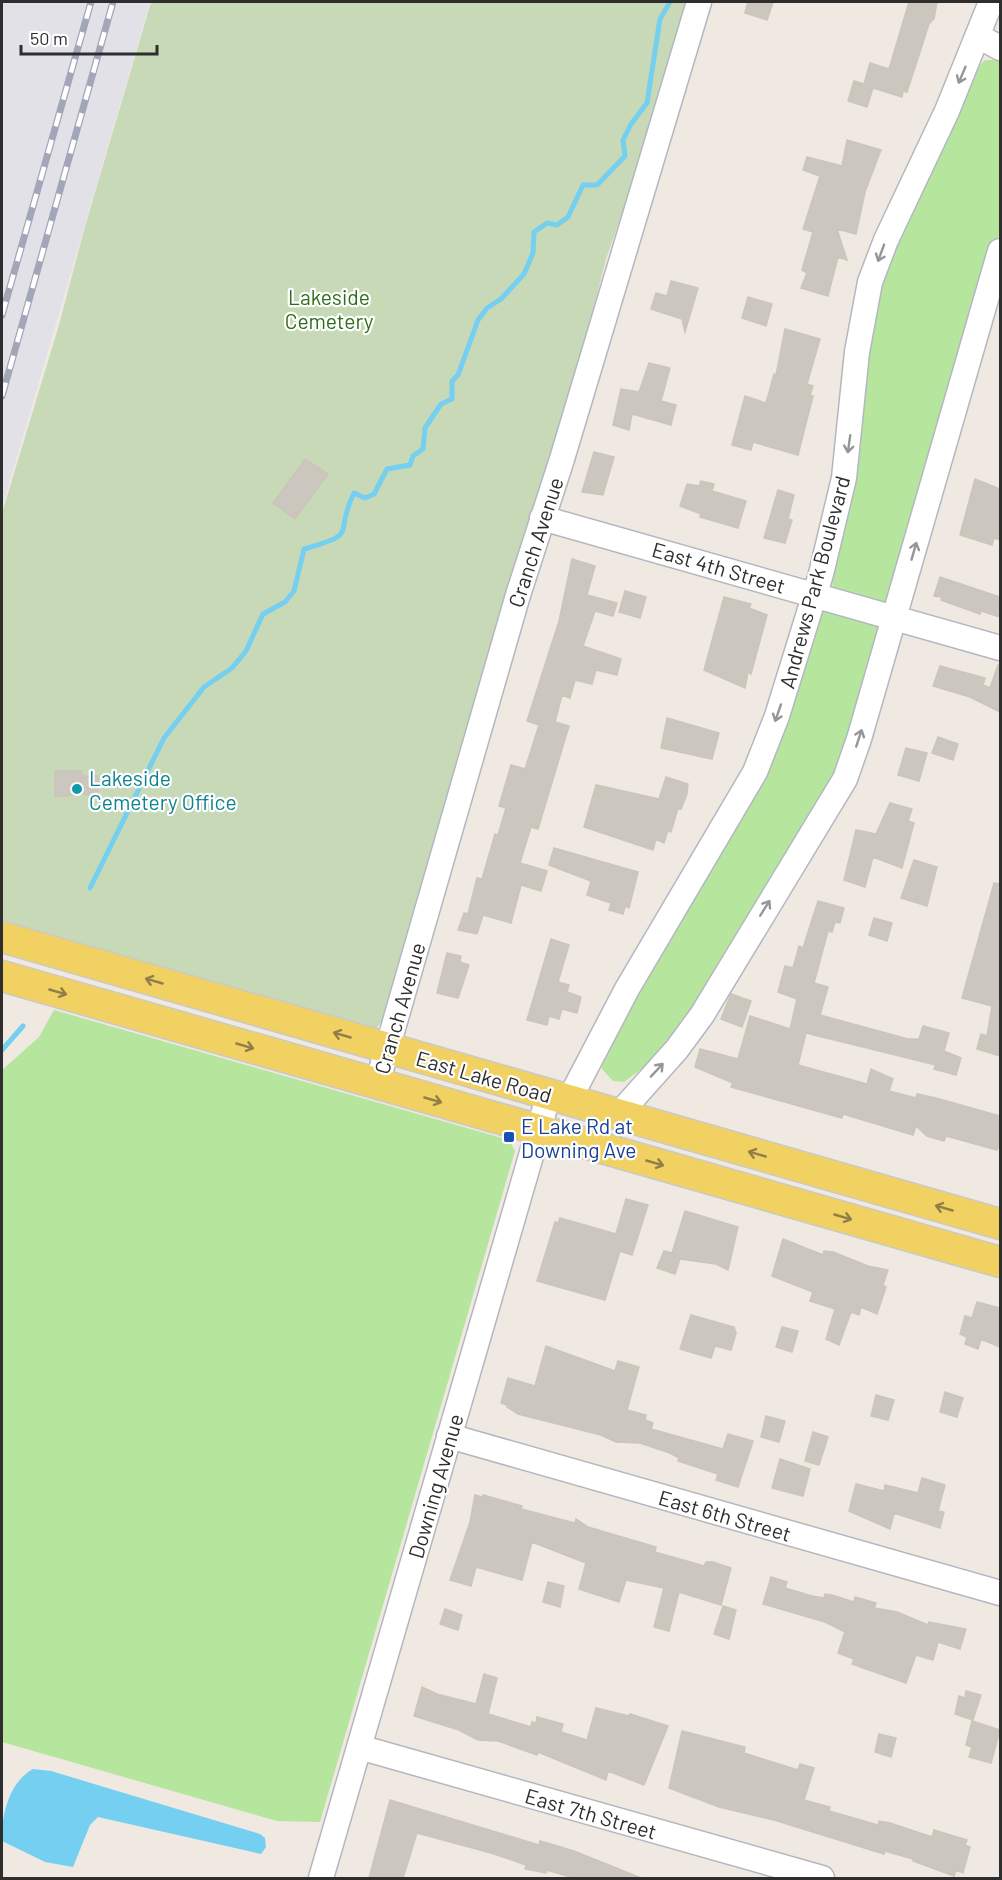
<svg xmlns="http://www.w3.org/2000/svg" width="1002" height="1880" font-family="Barlow,sans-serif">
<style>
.industrial{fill:#e3e1e8}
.green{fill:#b6e59e}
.cemetery{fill:#c8d9b8}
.water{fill:#75cff0}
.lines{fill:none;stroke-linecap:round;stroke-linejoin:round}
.stream{stroke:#75cff0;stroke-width:5}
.building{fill:#cbc7bf;stroke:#cbc5ba;stroke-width:1.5}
.minor-casing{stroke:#b4b7c1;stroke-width:27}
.major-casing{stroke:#c9c9c9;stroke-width:33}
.minor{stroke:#fff;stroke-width:24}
.major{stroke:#f2d163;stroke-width:30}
.rail-casing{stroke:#a3a6b8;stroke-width:7}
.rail{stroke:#fff;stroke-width:4.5;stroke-dasharray:14;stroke-linecap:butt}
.oneway{stroke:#969696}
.oneway2{stroke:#908048}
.culture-dot{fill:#0f9aa8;stroke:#fff;stroke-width:2}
.transit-dot{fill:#1a4fb4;stroke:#fff;stroke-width:2}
.labels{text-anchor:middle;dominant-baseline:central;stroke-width:4.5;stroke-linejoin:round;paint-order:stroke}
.park-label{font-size:21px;fill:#2c6e1b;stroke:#fff}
.street-label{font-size:21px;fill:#2e2e2e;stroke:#fff}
.culture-label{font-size:21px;fill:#0d838f;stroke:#fff;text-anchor:start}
.transit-label{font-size:21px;fill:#164399;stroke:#fff;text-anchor:start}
</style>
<rect width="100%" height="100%" fill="#efe9e1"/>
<path class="industrial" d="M2 2H150L2 508Z"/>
<path class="green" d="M985 60H1000V232L888 603 833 589 832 579 876 287 977 68Z
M820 607 878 623 883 632 838 773 676 1043 624 1082 613 1081 602 1069V1056L659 950Z
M54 1010 509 1140 515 1151 320 1822 277 1821 2 1742V1070L39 1037Z"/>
<path class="cemetery" d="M151 2H690L638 168 606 259 575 382 384 1017 375 1031 2 927V513L59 325 84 230Z"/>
<path class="water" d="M33 1769 51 1771 260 1834 265 1838 266 1847 261 1854 98 1817 90 1825 73 1867 45 1862 2 1841C1 1816 9 1782 33 1769Z"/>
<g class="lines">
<path class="stream" d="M90 888 164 738 204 687 232 668 246 651 263 614 285 602 294 591 304 549C361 533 333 535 354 493L365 498 374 494 387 469 410 465 413 456 423 449 425 428 441 404 452 399V381L458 375 478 320 487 308 501 299 524 274 533 253 534 232 547 223 557 225 568 217 583 185H597L625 156 623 140 631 124 647 103 660 19 670 2
M2 1050 23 1026"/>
</g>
<path class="building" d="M748 2H773L767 20 745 13Z
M909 2H937L934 19 929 24 907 92 903 91 902 97 873 88 867 107 848 101 854 81 864 84 870 63 889 69Z
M847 140 881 150 865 192 856 234 837 229 847 260 838 257 828 296 801 288 807 273 802 270 813 232 803 229 820 176 803 170 807 157 842 166Z
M671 281 698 288 685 332 682 319 651 309 656 293 667 296Z
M748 297 772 304 766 326 742 318Z
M785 329 820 339 807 384 813 386 810 395 813 396 798 455 753 442 751 450 732 445 745 396 766 403 774 374 776 375Z
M649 363 670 368 661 401 676 405 671 425 632 414 629 430 613 425 621 389 639 392Z
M594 452 614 457 603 495 582 492Z
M305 459 328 474 295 519 273 503Z
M975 479 1000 489V540L994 538 992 545 960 535Z
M701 481 714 484 712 491 746 501 738 528 700 517 701 514 680 506 687 484 699 486Z
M778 490 794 495 788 519 792 520 785 543 764 538Z
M572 559 595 566 587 595 617 603 613 616 595 611 583 646 621 659 617 675 596 670 592 684 575 680 570 698 562 695 555 722 569 726 538 829 531 827 520 863 547 871 541 891 521 885 511 923 483 915 477 934 458 930 464 913 468 914 477 878 482 879 495 834 498 835 506 808 499 806 511 765 525 769 539 725 527 721 559 621Z
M940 577 1000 597V617L981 611 980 614 941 600 942 597 934 596Z
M625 591 646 597 640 618 619 612Z
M724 597 751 604 749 608 767 615 751 674 748 672 745 688 704 670Z
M998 665 1000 666V712L970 697 933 686 940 666 985 678 983 685 990 688Z
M667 718 719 733 712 759 661 748Z
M938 737 958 744 953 760 932 753Z
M906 748 927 753 919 781 898 775Z
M55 771H81L82 776H98V796L81 794 55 797Z
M666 777 688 784 687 794 681 809 678 808 671 832 668 830 664 843 656 839 653 850 584 827 596 785 659 799Z
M890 803 912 809 908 821 914 823 902 868 873 857 865 887 844 880 856 830 876 834Z
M554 848 638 872 629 908 625 906 623 914 609 910 611 903 587 895 591 881 549 865Z
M914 860 937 867 927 906 901 898Z
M994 883 1000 884V1056L977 1049 981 1034 987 1036 992 1006 962 998Z
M818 901 844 908 840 923 835 922 832 932 828 931 814 983 828 987 820 1015 908 1039H919L923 1026 949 1033 944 1051 961 1058 956 1075 934 1069 936 1065 806 1033 798 1065 867 1084 871 1069 893 1079 889 1091 916 1098 917 1094 936 1098 1000 1116V1148L997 1147V1150L946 1136 944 1141 927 1136 916 1126 913 1135 843 1114 842 1118 731 1087 733 1083 695 1067 700 1049 738 1059 750 1016 790 1029 797 999 778 992 785 966 793 968 799 946 803 948Z
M874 918 892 923 887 941 869 935Z
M551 939 569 945 558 982 569 985 567 992 581 997 577 1013 562 1009 559 1019 549 1016 547 1025 527 1020Z
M447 953 461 956 460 962 469 965 458 998 437 993Z
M731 994 751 1001 742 1027 721 1019Z
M626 1199 648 1205 632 1255 620 1251 605 1300 537 1281 555 1222 558 1223 560 1218 616 1234Z
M685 1211 738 1227 728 1270 716 1264 680 1259 675 1274 657 1268 664 1251 672 1253Z
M783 1239 823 1255 824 1251 833 1252 868 1266 888 1270 883 1285 886 1287 877 1314 861 1307 859 1315 851 1312 839 1345 826 1339 835 1309 810 1301 813 1292 772 1276Z
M977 1302 1000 1308V1347L981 1339 978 1349 965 1344 967 1337 960 1334 965 1316 972 1318Z
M691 1315 734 1327 736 1333 731 1350 715 1346 711 1358 680 1349Z
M782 1327 798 1331 792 1352 776 1347Z
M546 1346 615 1371 618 1361 639 1367 627 1410 646 1415 645 1420 653 1423 651 1429 723 1449 728 1434 753 1441 738 1487 716 1480 718 1474 678 1461 679 1458 670 1453 640 1443 616 1442 601 1435 518 1414 507 1407V1405L501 1403 508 1378 535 1386Z
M945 1392 963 1398 957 1417 940 1412Z
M876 1395 894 1400 888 1420 871 1416Z
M766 1416 785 1421 779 1442 761 1437Z
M813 1432 828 1437 819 1465 805 1461Z
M780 1459 810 1469 803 1496 772 1488Z
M922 1478 945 1485 938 1511 944 1512 940 1528 894 1513 890 1529 849 1511 856 1484 884 1491 885 1485 918 1493Z
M475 1495 482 1497 483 1495 522 1506 521 1509 575 1523 576 1519 588 1527 656 1547 655 1552 704 1566 706 1562H713L731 1568 721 1605 679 1592 669 1631 654 1627 664 1588 626 1580 619 1602 579 1589 586 1563 532 1542 522 1580 476 1567 471 1586 450 1580 470 1522Z
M771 1577 787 1582 785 1588 812 1596 824 1598 825 1594 832 1595 854 1602 855 1597 876 1603 874 1608 897 1612 928 1625 929 1622 966 1629 960 1649 938 1642 933 1660 916 1655 906 1683 852 1664 854 1659 838 1653 845 1632 825 1622 763 1604Z
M548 1582 564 1586 560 1607 543 1602Z
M723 1606 736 1610 729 1639 714 1634Z
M445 1609 462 1615 458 1630 440 1624Z
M484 1674 497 1678 488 1714 531 1727 532 1722 536 1723 537 1717 563 1724 561 1732 587 1740 596 1708 629 1716 630 1714 668 1726 644 1785 608 1771 606 1780 538 1752 537 1755 498 1741 478 1740 459 1730 414 1716 422 1687 437 1694 476 1704Z
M966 1691 981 1695 973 1720 955 1714 959 1696 965 1698Z
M972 1721 1000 1730 991 1763 969 1757 972 1747 966 1745Z
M682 1731 745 1747 744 1753 798 1770 800 1764 814 1768 804 1800 830 1807 829 1811 878 1825 879 1821 890 1823 932 1837 934 1830 967 1840 965 1845 970 1847 963 1873 956 1870 954 1876 913 1861V1859L885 1851 884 1854 774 1820 719 1807 669 1788Z
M879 1734 896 1738 891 1757 875 1752Z
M390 1800 539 1845 540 1841 574 1851 641 1878H574L547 1870 546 1873 525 1869 526 1865 491 1853 417 1833 403 1878H369Z"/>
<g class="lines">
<g class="minor-casing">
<path id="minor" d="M978 36 1000 48
M542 518 1000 648
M377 1084 518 595 562 459 699 2
M569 1100 627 989 755 772 777 716 821 574 844 478 857 352 870 282 886 240 947 111 991 2
M619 1114 677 1049 702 1015 845 779 859 739 1000 251
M449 1436 1000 1593
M359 1747 822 1878
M321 1878 549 1094"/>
</g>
<g class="major-casing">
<path id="major" d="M2 937 1000 1224
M2 976 1000 1262"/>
</g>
<use href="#minor" class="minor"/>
<use href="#major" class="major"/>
<g class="rail-casing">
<path id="rail" d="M2 315 91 2
M2 396 113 2"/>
</g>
<use href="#rail" class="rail"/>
</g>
<defs><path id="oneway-shaft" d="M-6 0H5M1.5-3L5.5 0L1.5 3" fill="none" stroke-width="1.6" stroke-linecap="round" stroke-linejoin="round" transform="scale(1.5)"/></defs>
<g class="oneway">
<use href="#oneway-shaft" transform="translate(962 75) rotate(113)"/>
<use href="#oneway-shaft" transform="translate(881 253) rotate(110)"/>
<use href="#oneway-shaft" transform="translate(849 444) rotate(98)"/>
<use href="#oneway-shaft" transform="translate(914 551) rotate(-74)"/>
<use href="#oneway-shaft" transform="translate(778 713) rotate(109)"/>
<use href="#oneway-shaft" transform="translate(859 738) rotate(-72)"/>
<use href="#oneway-shaft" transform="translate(765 908) rotate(-58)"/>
<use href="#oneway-shaft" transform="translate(657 1070) rotate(-47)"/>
</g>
<g class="oneway2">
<use href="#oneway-shaft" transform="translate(154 981) rotate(-164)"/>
<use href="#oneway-shaft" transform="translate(58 992) rotate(16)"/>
<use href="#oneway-shaft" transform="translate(342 1035) rotate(-164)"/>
<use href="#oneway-shaft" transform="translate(245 1046) rotate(16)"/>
<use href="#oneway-shaft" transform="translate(433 1100) rotate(16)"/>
<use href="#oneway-shaft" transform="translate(757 1154) rotate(-164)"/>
<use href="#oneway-shaft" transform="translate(655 1163) rotate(16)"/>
<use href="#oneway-shaft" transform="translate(944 1208) rotate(-164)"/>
<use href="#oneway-shaft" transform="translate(843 1217) rotate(16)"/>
</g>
<circle class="culture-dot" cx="77" cy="789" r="6"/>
<rect class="transit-dot" x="503" y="1131" width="12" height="12" rx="3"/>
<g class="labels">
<g class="park-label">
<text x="329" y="296">Lakeside<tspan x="329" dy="24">Cemetery</tspan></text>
</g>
<g class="street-label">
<text transform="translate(535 542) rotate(-72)">Cranch Avenue</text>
<text transform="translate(719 567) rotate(16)">East 4th Street</text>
<text transform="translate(814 582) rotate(-75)">Andrews Park Boulevard</text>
<text transform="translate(399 1008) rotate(-74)">Cranch Avenue</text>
<text transform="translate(484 1076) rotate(16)">East Lake Road</text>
<text transform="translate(435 1486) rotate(-74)">Downing Avenue</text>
<text transform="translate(725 1515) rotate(16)">East 6th Street</text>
<text transform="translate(591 1813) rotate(16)">East 7th Street</text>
</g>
<g class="culture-label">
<text x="89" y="777">Lakeside<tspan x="89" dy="24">Cemetery Office</tspan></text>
</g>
<g class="transit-label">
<text x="521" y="1125">E Lake Rd at<tspan x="521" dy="24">Downing Ave</tspan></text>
</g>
</g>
<rect width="1002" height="1880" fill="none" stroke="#2e2e2e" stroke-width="6"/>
<path d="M21 45v9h136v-9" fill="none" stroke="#2e2e2e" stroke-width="3"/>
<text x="30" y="45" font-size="18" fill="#2e2e2e" stroke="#ffffff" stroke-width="4.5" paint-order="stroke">50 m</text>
</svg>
